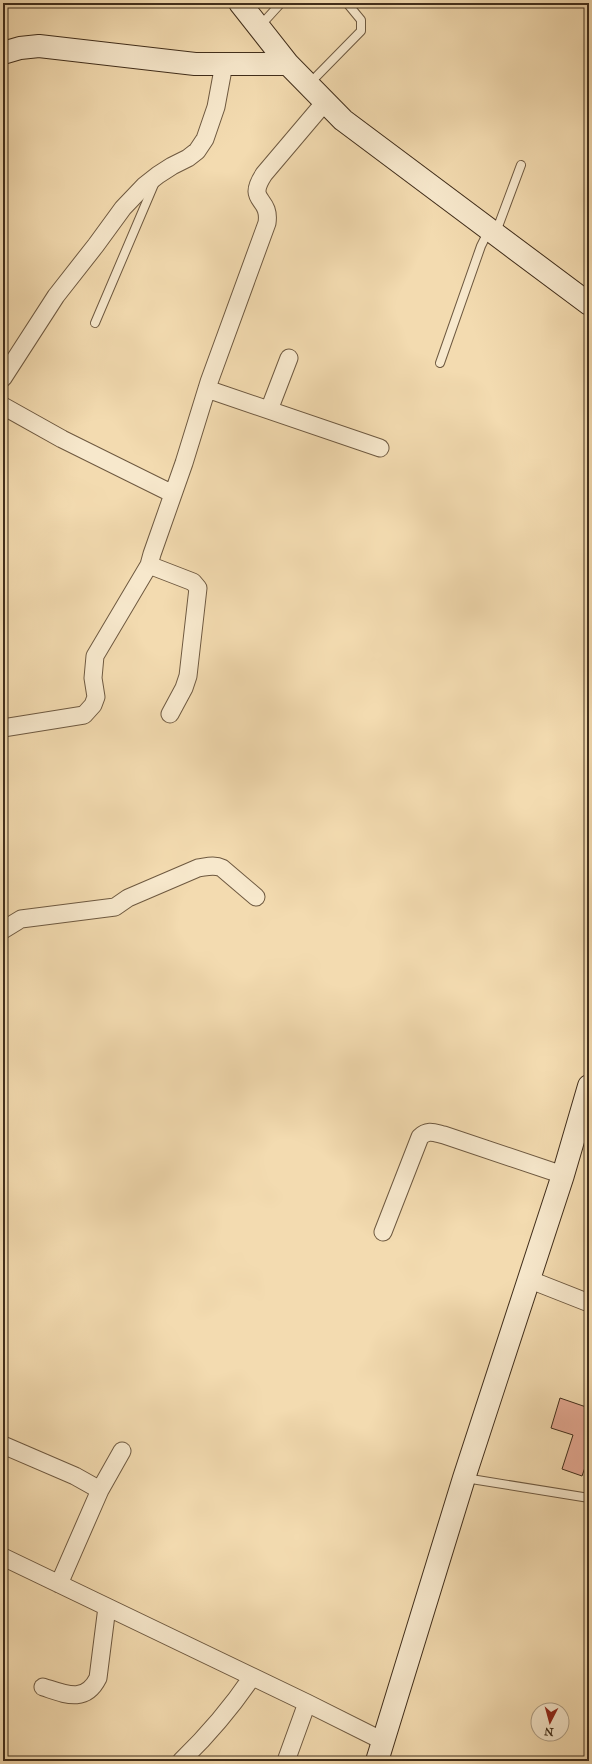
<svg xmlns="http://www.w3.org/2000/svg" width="592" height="1764" font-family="'IM FELL Great Primer',serif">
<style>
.building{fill:#e4a993;stroke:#412e1b}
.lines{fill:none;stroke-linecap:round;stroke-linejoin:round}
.lane-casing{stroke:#6e5940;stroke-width:10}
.street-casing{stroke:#6e5940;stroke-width:19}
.secondary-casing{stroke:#412e1b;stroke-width:24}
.lane{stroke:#f7e8cc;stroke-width:8}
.street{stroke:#f7e8cc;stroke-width:17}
.secondary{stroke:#f7e8cc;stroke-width:22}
</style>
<rect width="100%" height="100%" fill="#f3dbb0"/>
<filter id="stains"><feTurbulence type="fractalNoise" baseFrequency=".005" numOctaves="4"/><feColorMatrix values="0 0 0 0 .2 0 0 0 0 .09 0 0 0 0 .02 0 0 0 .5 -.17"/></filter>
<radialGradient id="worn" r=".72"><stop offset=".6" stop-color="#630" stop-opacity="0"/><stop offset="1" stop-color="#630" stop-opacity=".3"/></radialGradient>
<path class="building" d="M560 1398 589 1408V1456L582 1476 562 1469 573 1435 551 1428Z"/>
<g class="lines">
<g class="lane-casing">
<path id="lane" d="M260 26 281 3
M308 85 361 31V20L347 3
M496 232 521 165
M95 323 155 182
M440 363 481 246 489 230
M465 1478 589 1498"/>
</g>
<g class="street-casing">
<path id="street" d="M3 378 56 296 96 245 123 208 144 186 158 175 172 166 188 158 197 151 205 139 216 107 224 64
M207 389 380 448
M3 406 62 439 173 494
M269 410 289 358
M170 714 184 688 188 676 198 588 193 582 149 565 152 554 184 463 209 382 267 223C271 196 245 203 264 174L325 102
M3 728 84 715 93 705 96 697 93 678 95 656 149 565
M3 930 21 919 115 907 128 898 198 868C206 867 214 864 222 868L256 897
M383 1232 420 1137C428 1129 435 1133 444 1135L563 1175
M528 1279 589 1303
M3 1445 75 1476 100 1490
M3 1557 307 1703 383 1741
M59 1584 100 1490 122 1451
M43 1687C65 1694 85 1704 98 1678L107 1607
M181 1761C208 1735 231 1708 252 1677
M286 1761 307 1703"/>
</g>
<g class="secondary-casing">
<path id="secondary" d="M240 3 288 64 343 120 589 304
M3 53 20 48 39 46 195 64H288
M377 1761 464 1478 563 1175 589 1086"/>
</g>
<use href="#lane" class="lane"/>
<use href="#street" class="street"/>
<use href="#secondary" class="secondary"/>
</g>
<rect width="592" height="1764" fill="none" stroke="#f3dbb0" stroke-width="16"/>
<rect x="4" y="4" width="584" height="1756" fill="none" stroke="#412e1b" stroke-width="2"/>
<rect x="8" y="8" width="576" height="1748" fill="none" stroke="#412e1b"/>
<g transform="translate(550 1722) rotate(186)"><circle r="19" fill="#f7e8cc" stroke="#ae9e85"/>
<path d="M0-3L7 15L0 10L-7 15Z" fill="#8f2418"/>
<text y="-6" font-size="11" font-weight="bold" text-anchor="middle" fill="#412e1b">N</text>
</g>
<rect width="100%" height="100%" filter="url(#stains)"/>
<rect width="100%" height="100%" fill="url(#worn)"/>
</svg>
